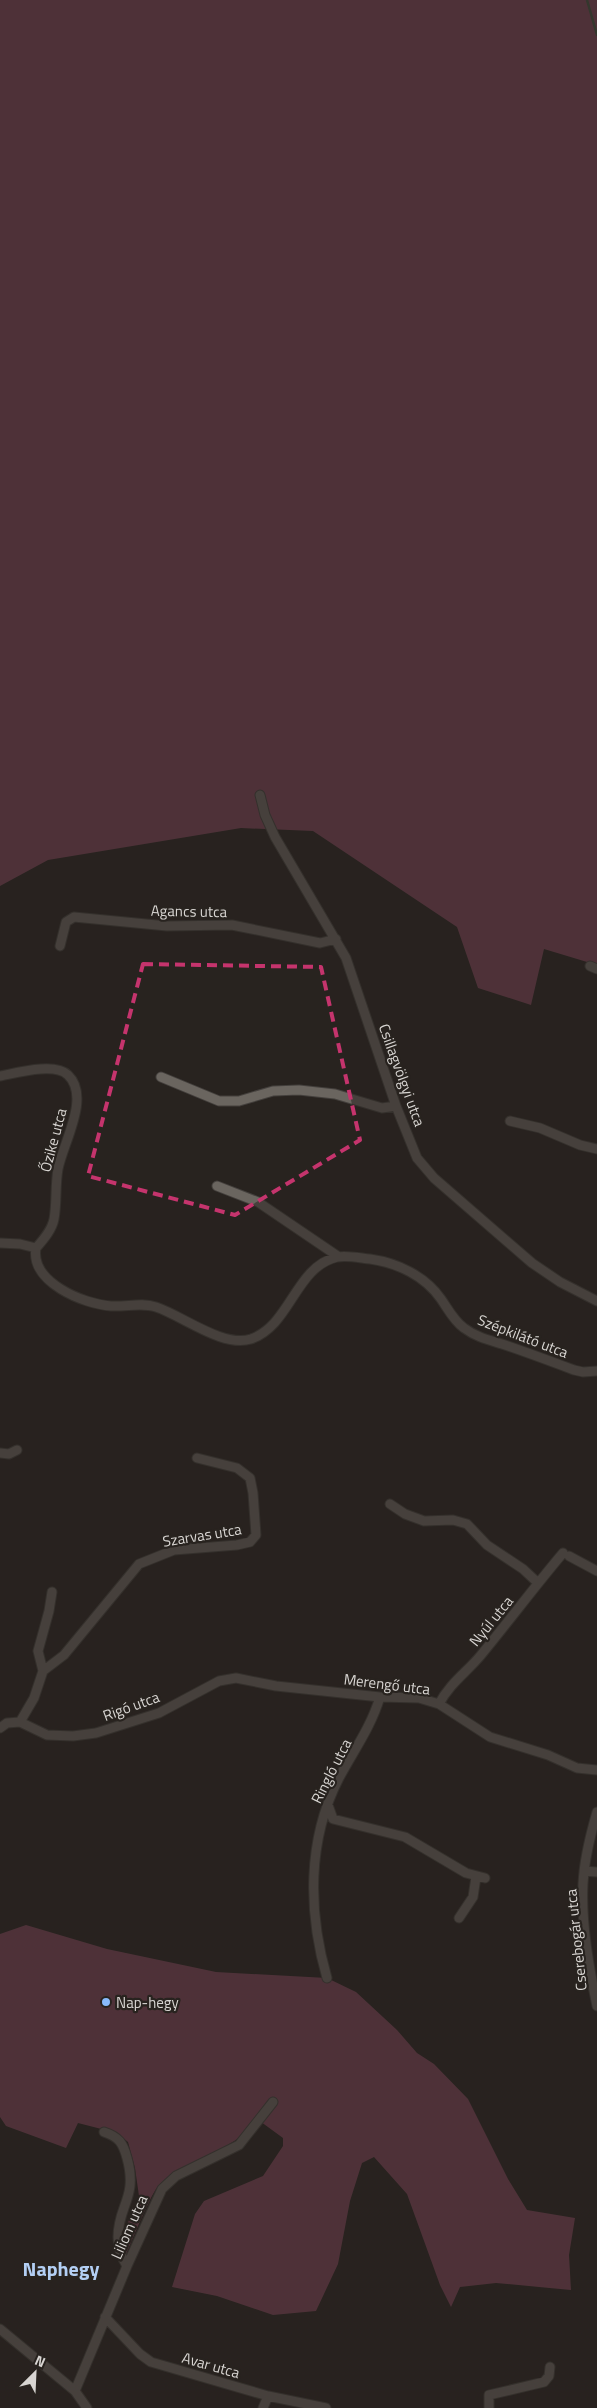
<svg xmlns="http://www.w3.org/2000/svg" width="597" height="2408" font-family="'Titillium Web',sans-serif">
<style>
.forest{fill:#7c4458}
.lines{fill:none;stroke-linecap:round;stroke-linejoin:round}
.stream{stroke:#43503f;stroke-width:2.5}
.street-casing{stroke:#44403d;stroke-width:11}
.street{stroke:#6a655f;stroke-width:9}
.marked{fill:none;stroke:#c5346d;stroke-width:4;stroke-dasharray:10 6;stroke-linejoin:round}
.poi-dot{fill:#88bafc;stroke:#28231f;stroke-width:2}
.labels{text-anchor:middle;dominant-baseline:central;stroke-width:4.5;stroke-linejoin:round;paint-order:stroke}
.street-label{font-size:15px;fill:#d8d5d2;stroke:#28231f}
.poi-label{font-size:15px;fill:#d8d5d2;stroke:#28231f;text-anchor:start}
.district-label{font-size:20px;font-weight:bold;fill:#b3cff4;stroke:#28231f}
</style>
<rect width="100%" height="100%" fill="#28231f"/>
<path class="forest" d="M0 0H597V965L544 949 531 1005 478 988 457 927 313 831 241 828 48 860 0 886Z
M26 1925 107 1949 216 1972 327 1978 356 1992 397 2030 417 2053 434 2064 468 2099 508 2179 527 2210 575 2218 569 2255 571 2290 496 2283 460 2287 451 2307 440 2285 407 2194 374 2157 362 2163 350 2201 338 2264 316 2311 273 2315 217 2296 172 2287 195 2214 204 2201 263 2176 283 2146V2138L257 2119C233 2154 188 2156 159 2185 151 2193 132 2241 126 2254L121 2239 139 2196 135 2168 128 2142 117 2133 78 2123 66 2148 6 2126 0 2117V1934Z"/>
<g class="lines">
<path class="stream" d="M587 0 597 35"/>
<g class="street-casing">
<path id="street" d="M260 795 265 815 275 837 346 958 396 1106 417 1158 434 1178 532 1263 560 1282 597 1301
M60 946 66 922 74 917 167 926 232 925 320 943 336 939
M590 966 597 969
M0 1076C16 1073 55 1062 68 1075 91 1097 63 1143 58 1169 55 1186 57 1203 54 1219 52 1230 43 1240 36 1248
M161 1077 219 1101H239L273 1091 299 1090 335 1094 382 1108 396 1106
M510 1121 540 1128 580 1145 597 1149
M217 1186 258 1202 339 1257
M0 1243 20 1244 36 1248
M36 1248C30 1282 83 1304 111 1306 127 1307 141 1302 156 1307 183 1316 223 1348 251 1339 291 1325 295 1267 337 1257 347 1255 360 1258 370 1259 398 1263 425 1276 441 1299 448 1309 454 1321 464 1328 476 1337 489 1340 502 1344 526 1352 550 1361 574 1370L583 1372 597 1371
M0 1453 9 1454 17 1450
M390 1504 405 1514 424 1521 453 1520 467 1524 487 1545 523 1569 538 1583
M569 1556 597 1571
M43 1671 38 1651 49 1611 52 1592
M439 1704C450 1683 467 1672 481 1655 509 1621 535 1586 563 1553
M20 1722 47 1735 73 1736 96 1733 159 1713 219 1681 236 1678 276 1686 380 1697 419 1698 439 1704 490 1737 548 1755 577 1768 597 1770
M20 1722 34 1698 43 1671 64 1655 139 1564 174 1550 237 1545 250 1542 256 1535 253 1493 250 1478 237 1468 197 1458
M0 1728 7 1723 20 1722
M328 1805 333 1819 405 1837 466 1873 485 1878
M597 1812C590 1836 584 1860 583 1884 581 1924 589 1967 597 2006
M584 1871 597 1872
M459 1918 473 1897 476 1877
M327 1978C308 1912 307 1840 339 1778 354 1750 371 1727 380 1697
M104 2132C119 2137 123 2143 127 2158 138 2198 118 2205 118 2237 118 2247 121 2257 127 2266
M105 2317 140 2354 151 2362 268 2396 326 2408
M0 2329 75 2391 87 2408
M75 2391 127 2266 162 2189 176 2176 239 2145 273 2102
M263 2408 268 2396
M489 2408V2395L544 2382 549 2376 550 2367"/>
</g>
<use href="#street" class="street"/>
</g>
<path d="M0 0H597V2408H0ZM143 964 321 967 360 1140 235 1215 88 1176Z" fill="#28231f" fill-opacity=".55" fill-rule="evenodd"/>
<path class="marked" d="M143 964 321 967 360 1140 235 1215 88 1176Z"/>
<circle class="poi-dot" cx="106" cy="2002" r="5"/>
<g class="labels">
<g class="street-label">
<text transform="translate(189 911) rotate(1)">Agancs utca</text>
<text transform="translate(402 1075) rotate(70)">Csillagvölgyi utca</text>
<text transform="translate(53 1140) rotate(-75)">Őzike utca</text>
<text transform="translate(523 1336) rotate(21)">Szépkilátó utca</text>
<text transform="translate(202 1535) rotate(-9)">Szarvas utca</text>
<text transform="translate(491 1621) rotate(-51)">Nyúl utca</text>
<text transform="translate(387 1684) rotate(7)">Merengő utca</text>
<text transform="translate(131 1706) rotate(-20)">Rigó utca</text>
<text transform="translate(331 1771) rotate(-63)">Ringló utca</text>
<text transform="translate(576 1940) rotate(-96)">Cserebogár utca</text>
<text transform="translate(129 2227) rotate(-66)">Liliom utca</text>
<text transform="translate(211 2365) rotate(16)">Avar utca</text>
</g>
<g class="poi-label">
<text x="116" y="2002">Nap-hegy</text>
</g>
<g class="district-label">
<text x="61" y="2268">Naphegy</text>
</g>
</g>
<g transform="translate(35 2373) rotate(24)" stroke="#28231f" stroke-width="4" paint-order="stroke">
<path d="M0-4L9 19L0 12L-9 19Z" fill="#d8d5d2"/>
<text y="-8" font-size="14" font-weight="bold" text-anchor="middle" fill="#d8d5d2">N</text>
</g>
</svg>
